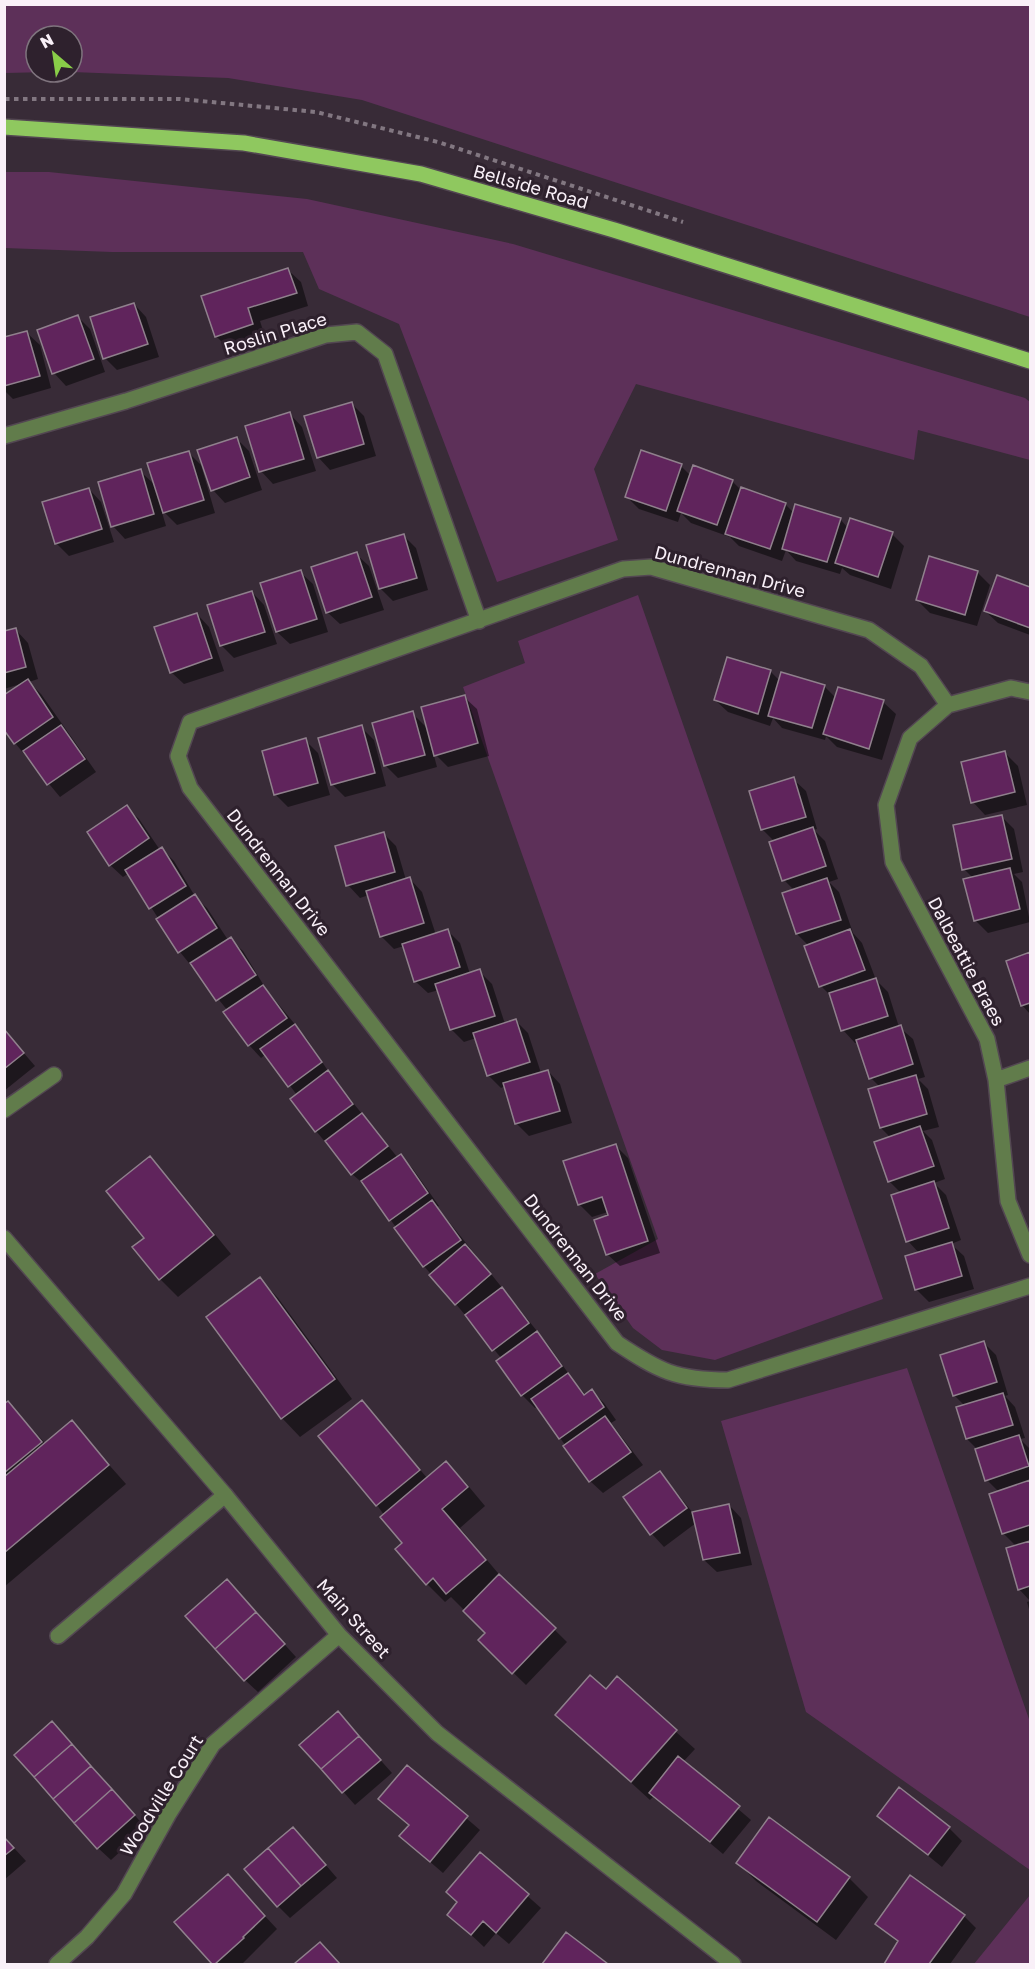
<svg xmlns="http://www.w3.org/2000/svg" width="1035" height="1969" font-family="'Golos Text',sans-serif">
<style>
.green{fill:#5d3059}
.shadow{fill:#0007}
.building{fill:#60245c;stroke:#90808d;stroke-width:1.5}
.lines{fill:none;stroke-linecap:round;stroke-linejoin:round}
.service-casing{stroke:#534752;stroke-width:18}
.minor-casing{stroke:#534752;stroke-width:18}
.primary-casing{stroke:#534752;stroke-width:18}
.path{stroke:#827781;stroke-width:4;stroke-dasharray:4.5 4.5;stroke-linecap:butt}
.service{stroke:#617c4b;stroke-width:15}
.minor{stroke:#617c4b;stroke-width:15}
.primary{stroke:#8fc85f;stroke-width:15}
.labels{text-anchor:middle;dominant-baseline:central;stroke-width:6;stroke-linejoin:round;paint-order:stroke}
.street-label{font-size:18px;fill:#f9f0f8;stroke:#2e212d}
</style>
<rect width="100%" height="100%" fill="#382b37"/>
<path class="green" d="M4 5H1030V317L362 100 228 78 72 72V36H36V72H50L5 73Z
M5 172H49L307 199 513 244 1025 398 1030 402V460L918 430 914 460 636 384 594 469 618 540 497 582 399 324 319 289 303 252H112L5 248Z
M638 595 883 1299 715 1360 662 1350 633 1328 595 1274 658 1239 463 687 525 663 518 641Z
M907 1368 1030 1722V1870L806 1712 721 1421Z
M1030 1895V1964H974Z"/>
<path class="shadow" d="M288 270 301 282 308 306 260 321 265 337 229 349 216 336Z
M134 304 146 317 159 357 117 370 105 358Z
M78 317 90 329 105 372 66 386 54 373Z
M27 333 40 345 51 388 13 399 4 390V339Z
M351 403 364 416 376 456 330 470 318 457Z
M290 414 302 427 316 471 273 484 261 471Z
M236 438 249 451 262 490 225 503 213 490Z
M188 452 201 465 215 513 177 525 161 509 166 526 125 539 113 526 140 471 156 486Z
M681 466 691 476 732 481 742 491 785 504 794 513 840 519 848 528 892 534 904 546 891 589 850 575 842 568 840 574 796 561 786 550 782 561 739 546 730 537 691 523 681 513 678 522 639 509 626 496Z
M89 489 101 502 114 542 69 556 56 543Z
M403 535 416 548 428 590 393 601 380 588Z
M356 554 369 566 384 610 340 624 327 612Z
M300 572 313 584 328 632 290 644 277 632 262 584Z
M977 572 990 585 977 626 930 613 917 600Z
M998 577 1030 589V635L998 623 985 611Z
M252 592 264 605 277 644 234 658 221 645Z
M197 614 209 627 224 671 184 684 171 672Z
M16 630 28 643 38 679 29 682 41 694 96 772 60 797 15 743 24 683 4 689V633Z
M728 659 771 672 780 681 824 686 836 698 883 702 896 714 882 760 837 747 826 736 825 740 782 728 773 718 770 726 728 712 715 700Z
M464 697 477 709 489 756 448 767 433 752 437 767 398 778 385 765 412 713 428 729Z
M361 727 374 740 386 786 345 797 332 784Z
M305 740 318 753 330 795 288 807 276 795Z
M1005 753 1018 766 1027 805 985 815 973 802Z
M793 779 806 791 817 829 814 830 825 841 838 879 829 882 839 892 853 933 862 943 876 980 888 992 899 1027 913 1039 925 1077 918 1079 928 1089 939 1127 923 1131 932 1140 945 1179 934 1183 946 1195 961 1240 951 1244 964 1256 974 1289 929 1302 916 1289 919 1253 908 1241 901 1193 889 1181 891 1138 881 1128 880 1087 871 1078 859 1042 855 1043 843 1030 832 997 821 986 809 946 797 934 784 894 794 890 784 880 774 841 762 829Z
M126 807 139 819 160 850 162 849 174 861 196 898 207 908 228 940 230 939 243 951 266 989 307 1039 332 1077 398 1158 401 1156 413 1169 439 1206 437 1207 549 1346 573 1380 586 1395 592 1391 604 1403 616 1420 611 1423 643 1465 603 1493 590 1481 538 1406 535 1408 522 1395 498 1362 502 1359 424 1266 366 1186 352 1174 316 1131 297 1095 266 1054 261 1058 249 1045 228 1011 180 952 129 873 123 877 110 865Z
M1002 817 1014 829 1023 872 1014 874 1022 882 1030 922 988 933 975 920 973 878 964 869Z
M384 834 396 846 406 880 410 879 422 892 436 935 448 931 460 943 470 974 479 971 492 984 505 1024 516 1021 528 1033 541 1073 548 1071 560 1084 572 1123 529 1136 516 1123 505 1086 501 1088 488 1075 476 1038 464 1042 451 1029 439 990 428 993 415 981 404 946 394 949 381 936 369 895 360 898 348 885Z
M1030 954V1014L1022 1005 1008 962Z
M4 1030 35 1066 4 1091Z
M615 1145 628 1158 660 1253 620 1266 607 1254 608 1212 592 1217 579 1204Z
M150 1158 168 1177 231 1254 178 1297 160 1279 146 1238Z
M260 1279 278 1298 352 1399 300 1437 282 1418Z
M983 1342 996 1355 1008 1395 1005 1396 1015 1407 1025 1438 1020 1439 1030 1449V1601L1019 1589 1017 1547 1003 1533 999 1492 987 1480 978 1450 967 1439 965 1406 954 1395Z
M362 1402 428 1479 446 1463 465 1482 485 1506 460 1528 503 1579 567 1642 526 1685 480 1640 487 1633 451 1597 445 1602 427 1584 404 1543 377 1505Z
M8 1403 46 1444 71 1422 126 1484 4 1587V1406Z
M660 1472 693 1513 729 1505 741 1518 752 1565 717 1572 704 1560 696 1523 664 1547 652 1534 625 1497Z
M227 1581 296 1657 258 1692 245 1680Z
M1030 1601V1613L1027 1602Z
M617 1679 695 1749 683 1762 751 1820 723 1854 654 1796 650 1800 557 1715 606 1691Z
M350 1726 392 1773 355 1805 302 1745Z
M64 1736 146 1828 111 1860 98 1848Z
M407 1767 480 1830 443 1873 414 1848 410 1826 393 1811Z
M879 1816 949 1828 962 1841 942 1867Z
M4 1837 26 1861 4 1880Z
M305 1841 337 1878 290 1918 278 1906Z
M480 1854 541 1908 509 1944 496 1933 484 1947 449 1914 459 1903Z
M738 1863 849 1878 868 1897 836 1940 756 1881Z
M240 1889 277 1929 242 1964H214L176 1922Z
M964 1916 976 1928 950 1964 884 1963 899 1943 877 1924Z
M567 1934 606 1964H543Z
M320 1944 339 1964H296Z"/>
<path class="building" d="M288 268 297 293 248 308 253 324 215 337 201 296Z
M134 303 148 344 103 359 90 317Z
M78 315 94 359 52 374 37 330Z
M27 331 40 376 4 386V337Z
M352 402 364 444 317 458 304 416Z
M290 412 304 459 259 472 245 426Z
M237 437 250 477 211 491 197 450Z
M641 450 682 464 666 511 625 497Z
M189 451 204 500 163 513 147 463Z
M693 465 733 480 717 525 677 511Z
M141 469 154 514 111 527 98 482Z
M741 487 786 503 770 549 725 534Z
M89 488 102 529 55 544 42 502Z
M795 504 841 518 827 562 782 549Z
M850 518 893 532 878 577 835 563Z
M404 534 417 578 379 589 366 545Z
M357 552 372 597 326 613 311 567Z
M929 556 978 571 965 615 916 600Z
M301 570 317 619 276 632 260 583Z
M997 575 1030 587V628L984 611Z
M252 591 265 632 220 646 207 605Z
M197 613 212 658 170 673 154 627Z
M16 628 26 667 4 673V631Z
M727 657 771 670 758 714 714 700Z
M781 672 825 685 812 728 768 716Z
M28 679 53 717 14 744 4 730V695Z
M838 687 884 700 869 749 823 734Z
M465 695 478 743 434 756 421 707Z
M413 711 425 755 384 766 372 723Z
M61 725 85 759 47 785 23 751Z
M362 725 375 773 331 785 318 738Z
M306 738 318 783 274 795 262 751Z
M1005 751 1015 792 971 803 961 762Z
M794 777 806 817 761 830 749 791Z
M127 805 149 838 109 866 87 832Z
M1002 815 1012 859 962 870 953 825Z
M813 827 826 866 782 881 769 842Z
M384 832 395 872 346 886 335 846Z
M162 847 186 886 149 909 125 870Z
M1010 868 1020 909 974 921 963 879Z
M410 877 424 923 380 937 366 891Z
M827 878 841 920 796 934 782 893Z
M195 894 217 928 178 953 156 919Z
M448 929 460 967 414 982 402 944Z
M850 929 865 970 819 987 804 946Z
M231 937 256 975 216 1001 190 963Z
M1030 952V1003L1021 1006 1006 961Z
M480 969 495 1016 450 1030 435 984Z
M876 978 888 1016 841 1031 829 993Z
M263 985 287 1018 248 1046 223 1012Z
M516 1019 530 1062 487 1076 473 1033Z
M295 1024 322 1062 288 1087 260 1049Z
M901 1025 913 1064 869 1079 856 1040Z
M4 1029 24 1053 4 1069Z
M328 1070 353 1104 315 1132 290 1099Z
M548 1070 560 1111 515 1124 503 1083Z
M916 1075 927 1114 880 1128 868 1089Z
M362 1113 388 1146 351 1175 325 1141Z
M920 1126 934 1166 888 1182 874 1142Z
M616 1144 648 1241 606 1255 594 1220 608 1215 602 1197 578 1205 563 1161Z
M401 1154 428 1193 389 1221 361 1181Z
M150 1156 214 1235 159 1280 132 1247 144 1238 106 1191Z
M934 1181 949 1228 906 1242 891 1195Z
M432 1200 461 1240 423 1267 394 1228Z
M952 1242 962 1276 915 1290 905 1256Z
M465 1244 491 1274 455 1305 429 1275Z
M260 1277 335 1379 281 1419 206 1317Z
M502 1287 529 1323 492 1351 465 1315Z
M537 1331 562 1366 521 1396 496 1361Z
M984 1341 997 1382 953 1396 940 1355Z
M568 1373 584 1395 592 1389 604 1407 559 1439 531 1399Z
M1003 1393 1013 1425 966 1439 956 1407Z
M362 1400 420 1470 376 1506 318 1436Z
M8 1401 42 1442 4 1473V1404Z
M605 1416 631 1452 589 1482 563 1446Z
M72 1420 109 1465 4 1553V1477Z
M1019 1435 1029 1466 985 1481 975 1449Z
M446 1461 468 1487 442 1509 486 1560 446 1594 433 1578 426 1585 395 1549 402 1543 380 1517Z
M660 1471 687 1508 650 1535 623 1497Z
M1030 1480V1525L1002 1534 989 1494Z
M729 1504 740 1553 703 1560 692 1512Z
M1030 1541V1586L1018 1590 1006 1548Z
M499 1574 556 1628 512 1674 478 1640 485 1633 463 1611Z
M227 1579 256 1612 215 1649 185 1616Z
M256 1612 285 1644 244 1681 215 1649Z
M590 1675 606 1689 617 1676 677 1730 631 1782 555 1715Z
M338 1711 359 1736 321 1769 299 1745Z
M52 1721 72 1744 34 1777 14 1755Z
M359 1736 381 1760 342 1793 321 1769Z
M72 1744 91 1766 53 1799 34 1777Z
M678 1756 740 1806 710 1842 649 1793Z
M407 1765 468 1816 430 1862 399 1836 409 1825 378 1799Z
M91 1766 112 1789 74 1823 53 1799Z
M899 1787 950 1827 928 1855 877 1816Z
M112 1789 135 1815 97 1849 74 1823Z
M769 1817 850 1877 817 1922 736 1863Z
M293 1827 326 1865 301 1886 268 1848Z
M4 1837 14 1848 4 1856Z
M268 1848 301 1886 277 1907 244 1869Z
M480 1852 529 1894 496 1933 483 1921 471 1935 447 1915 457 1902 446 1892Z
M228 1874 265 1916 243 1937 244 1938 215 1964H212L174 1922Z
M910 1875 965 1915 929 1964H884L898 1941 875 1924Z
M566 1932 608 1964H542Z
M320 1942 340 1964H294Z"/>
<g class="lines">
<g class="service-casing">
<path id="service" d="M4 1110 54 1075
M58 1636 225 1495"/>
</g>
<g class="minor-casing">
<path id="minor" d="M4 436 126 401 326 335 357 332 385 354 479 621
M1030 692 1011 688 948 705 910 738 886 805 893 862 987 1039 996 1080 1008 1201 1030 1255
M948 705 921 666 869 630 651 567 623 569 190 722 178 756 190 788 617 1343C659 1371 676 1380 728 1380L1030 1286
M996 1080 1030 1068
M4 1238 225 1495 339 1635 437 1733 733 1964
M57 1964 87 1937 124 1894 168 1815 213 1744 339 1635"/>
</g>
<g class="primary-casing">
<path id="primary" d="M4 127 244 143 421 174 614 230 1030 361"/>
</g>
<path class="path" d="M5 99H180L316 112 438 142 683 222"/>
<use href="#service" class="service"/>
<use href="#minor" class="minor"/>
<use href="#primary" class="primary"/>
</g>
<g class="labels">
<g class="street-label">
<text transform="translate(531 186) rotate(16)">Bellside Road</text>
<text transform="translate(275 333) rotate(-17)">Roslin Place</text>
<text transform="translate(730 571) rotate(15)">Dundrennan Drive</text>
<text transform="translate(279 872) rotate(52)">Dundrennan Drive</text>
<text transform="translate(967 961) rotate(62)">Dalbeattie Braes</text>
<text transform="translate(576 1257) rotate(52)">Dundrennan Drive</text>
<text transform="translate(354 1618) rotate(48)">Main Street</text>
<text transform="translate(161 1795) rotate(-58)">Woodville Court</text>
</g>
</g>
<rect width="1035" height="1969" fill="none" stroke="#f9f0f8" stroke-width="12"/>
<g transform="translate(54 54) rotate(331)"><circle r="28" fill="#2e212d" stroke="#7f747e" stroke-width="1.5"/>
<path d="M0-4.5L10 22L0 15L-10 22Z" fill="#89ce48"/>
<text y="-9" font-size="16" font-weight="bold" text-anchor="middle" fill="#f9f0f8">N</text>
</g>
</svg>
